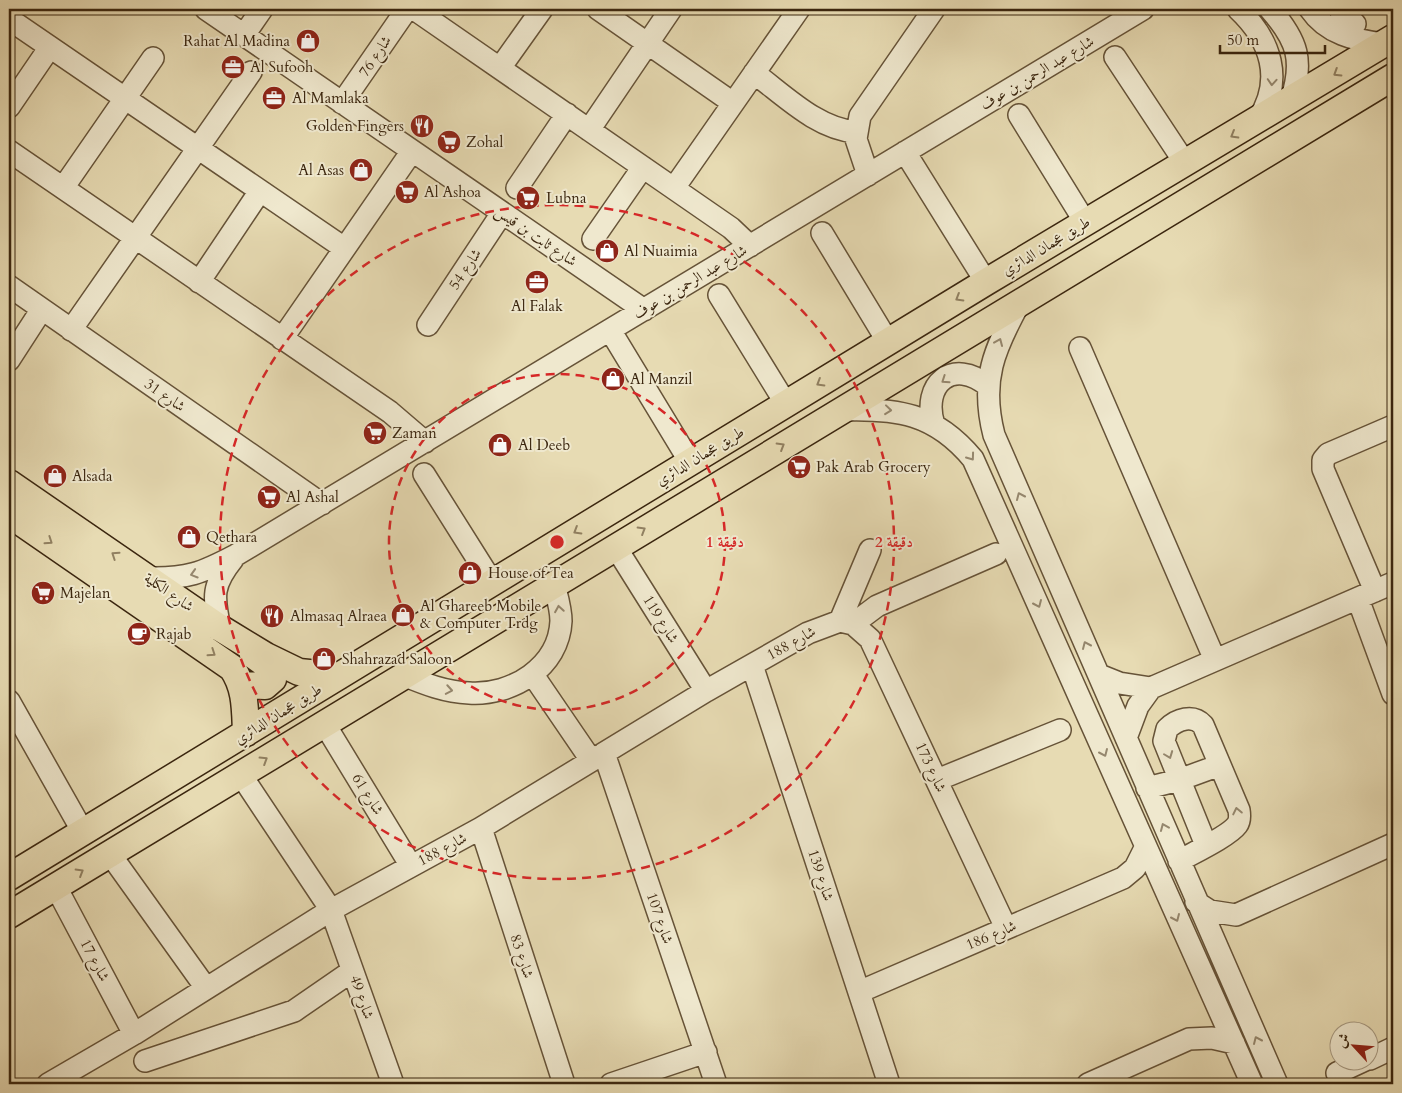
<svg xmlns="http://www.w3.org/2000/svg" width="1402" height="1093" font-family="Cardo,Amiri,serif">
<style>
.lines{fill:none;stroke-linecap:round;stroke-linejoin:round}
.minor-casing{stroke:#665338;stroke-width:24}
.major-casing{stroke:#3b260f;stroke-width:29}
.minor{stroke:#efe8ce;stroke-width:21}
.major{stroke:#e7dbb3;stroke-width:26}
.oneway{stroke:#918061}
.oneway2{stroke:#95876e}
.ring{fill:none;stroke:#d62828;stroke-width:2.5;stroke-dasharray:9 6}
.labels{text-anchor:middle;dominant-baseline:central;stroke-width:4;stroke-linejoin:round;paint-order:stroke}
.poi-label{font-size:15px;fill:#3b260f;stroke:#efe8ce;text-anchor:start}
.street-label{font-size:15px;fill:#3b260f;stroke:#efe8ce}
.centre{fill:#d62828;stroke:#efe8ce;stroke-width:2.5}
.ring-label{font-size:15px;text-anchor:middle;font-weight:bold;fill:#d62828;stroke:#efe8ce;stroke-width:4;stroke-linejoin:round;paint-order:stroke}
</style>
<rect width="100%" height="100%" fill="#e7dbb3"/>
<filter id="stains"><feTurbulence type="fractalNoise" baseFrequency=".004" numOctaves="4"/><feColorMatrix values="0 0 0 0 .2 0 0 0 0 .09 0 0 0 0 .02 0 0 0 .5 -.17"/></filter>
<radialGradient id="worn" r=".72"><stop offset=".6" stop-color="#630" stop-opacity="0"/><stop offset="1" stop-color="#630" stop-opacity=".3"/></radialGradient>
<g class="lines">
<g class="minor-casing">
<path id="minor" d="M206 9 644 310
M414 9 731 228 750 246
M598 9 733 103
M1238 9C1271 40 1284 80 1258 120
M1270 9C1298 41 1304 61 1291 101
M1310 9C1327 34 1355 40 1383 44
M1339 9 1355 24
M9 19 344 248
M244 35 262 9
M1115 57 1185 163
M500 68 542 9
M754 73C784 95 817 129 856 132
M342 103 407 9
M9 107 50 47
M1019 115 1085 222
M589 130 671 9
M9 151 390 412 425 442
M905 152 986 282
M868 175 856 139 860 116 934 9
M63 188 153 58
M517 188 567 114
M674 188 799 9
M822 233 888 342
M593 239 643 167
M199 282 260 191
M9 286 322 504
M719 295 786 404
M1020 302C994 349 980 381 994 435L1277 1084
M428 325 502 213
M71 330 251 72
M610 330 690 462
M282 339 412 151
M1080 348 1215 660
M9 360 42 309
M841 410C897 408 935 413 973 459L1252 1084
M934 425C921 384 953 357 988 386
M424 474 492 582
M615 546 706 691
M148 578C187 579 202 573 236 555L1143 9
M1375 591 1323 469V460L1328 454 1393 426
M1358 599 1393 694
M840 621 870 550
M853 624 877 606 996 554
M220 628C213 596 212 585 233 559
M752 665 889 1084
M403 675C425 684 445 692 469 693 512 696 559 667 561 621 561 609 557 596 554 584
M533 675 591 760
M1099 675 1119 683 1151 688 1393 583
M9 701 83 832
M324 723 411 866
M1126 738 1138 706 1151 688
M604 753 716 1084
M241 775 331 910 393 1084
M937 780 1060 730
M1147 788 1179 780 1220 765
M481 828 564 1084
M110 854 206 988
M1179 861C1191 854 1229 836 1237 825 1240 821 1240 816 1239 810L1203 725C1193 714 1177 719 1167 729L1164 741 1206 845
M56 887 134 1034
M1196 902 1210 911 1236 915 1393 844
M859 992 1123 878 1135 868 1145 848
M1370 1059 1393 1048
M145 1061 294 1011 352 971
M1337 1073 1365 1060
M48 1084 134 1034 331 910 481 828 706 691 808 633 840 621 853 624 870 639 1006 928
M611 1084 706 1052
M1088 1084 1189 1039 1212 1038 1234 1043"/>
</g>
<g class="major-casing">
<path id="major" d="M9 483 220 628 266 656 299 672 339 676
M9 514 232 668C246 688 245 710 246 733
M241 685 265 686 273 679 272 669 253 655
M9 877 986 282 1393 38
M9 915 1393 77"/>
</g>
<use href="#minor" class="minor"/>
<use href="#major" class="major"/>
</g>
<defs><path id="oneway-chevron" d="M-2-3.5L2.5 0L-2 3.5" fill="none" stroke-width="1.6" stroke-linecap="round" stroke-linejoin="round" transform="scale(1.25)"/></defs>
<g class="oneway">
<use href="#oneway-chevron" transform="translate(1337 73) rotate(148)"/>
<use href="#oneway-chevron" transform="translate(1234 135) rotate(150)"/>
<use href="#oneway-chevron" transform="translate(959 298) rotate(149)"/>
<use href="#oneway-chevron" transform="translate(820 383) rotate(149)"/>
<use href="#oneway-chevron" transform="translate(781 446) rotate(-31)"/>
<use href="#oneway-chevron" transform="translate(642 530) rotate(-31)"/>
<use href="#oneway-chevron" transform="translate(577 531) rotate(149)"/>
<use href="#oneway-chevron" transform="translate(49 541) rotate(34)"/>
<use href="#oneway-chevron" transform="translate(115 555) rotate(-146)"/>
<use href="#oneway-chevron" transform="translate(212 653) rotate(34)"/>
<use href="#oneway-chevron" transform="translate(264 760) rotate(-32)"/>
<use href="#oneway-chevron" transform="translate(80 872) rotate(-31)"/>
</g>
<g class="oneway2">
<use href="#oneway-chevron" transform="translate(1272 82) rotate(94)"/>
<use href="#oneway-chevron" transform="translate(999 342) rotate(-67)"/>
<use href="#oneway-chevron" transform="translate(945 380) rotate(146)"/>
<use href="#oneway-chevron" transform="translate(888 410) rotate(6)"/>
<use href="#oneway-chevron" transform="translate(971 457) rotate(54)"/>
<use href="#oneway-chevron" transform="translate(1020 496) rotate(-114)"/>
<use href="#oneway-chevron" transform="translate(194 574) rotate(163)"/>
<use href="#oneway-chevron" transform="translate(1038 604) rotate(66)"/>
<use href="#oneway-chevron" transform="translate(559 609) rotate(-99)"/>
<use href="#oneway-chevron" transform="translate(1086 645) rotate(-114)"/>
<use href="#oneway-chevron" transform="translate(449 690) rotate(10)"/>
<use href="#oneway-chevron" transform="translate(1104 753) rotate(66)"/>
<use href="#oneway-chevron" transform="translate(1169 755) rotate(69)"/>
<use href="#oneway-chevron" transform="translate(1237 811) rotate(-102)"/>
<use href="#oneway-chevron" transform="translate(1164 827) rotate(-113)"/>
<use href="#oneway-chevron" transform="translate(1176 918) rotate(66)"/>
<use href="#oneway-chevron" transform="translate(1257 1040) rotate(-114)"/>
</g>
<g class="ring">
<circle cx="557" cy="542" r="168"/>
<circle cx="557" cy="542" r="337"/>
</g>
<defs>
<g id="shop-disc" transform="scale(1.25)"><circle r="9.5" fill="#8f2418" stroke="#efe8ce"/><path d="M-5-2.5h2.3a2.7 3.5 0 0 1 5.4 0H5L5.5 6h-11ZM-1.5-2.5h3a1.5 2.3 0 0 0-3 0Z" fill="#fff"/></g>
<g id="office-disc" transform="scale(1.25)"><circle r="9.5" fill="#8f2418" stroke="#efe8ce"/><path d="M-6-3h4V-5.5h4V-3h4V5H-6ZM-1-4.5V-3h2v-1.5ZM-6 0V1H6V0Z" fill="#fff"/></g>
<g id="restaurant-disc" transform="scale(1.25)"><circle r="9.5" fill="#8f2418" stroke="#efe8ce"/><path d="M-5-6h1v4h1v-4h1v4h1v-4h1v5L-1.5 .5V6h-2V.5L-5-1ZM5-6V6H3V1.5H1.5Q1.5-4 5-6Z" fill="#fff"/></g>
<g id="supermarket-disc" transform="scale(1.25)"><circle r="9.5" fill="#8f2418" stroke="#efe8ce"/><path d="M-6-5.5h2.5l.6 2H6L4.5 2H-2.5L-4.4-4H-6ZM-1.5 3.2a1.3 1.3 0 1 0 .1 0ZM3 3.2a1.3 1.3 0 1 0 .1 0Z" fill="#fff"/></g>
<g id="cafe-disc" transform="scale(1.25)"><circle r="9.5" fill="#8f2418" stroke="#efe8ce"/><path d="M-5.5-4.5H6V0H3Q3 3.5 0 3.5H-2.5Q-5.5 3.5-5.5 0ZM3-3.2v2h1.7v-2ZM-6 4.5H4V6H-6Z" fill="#fff"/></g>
</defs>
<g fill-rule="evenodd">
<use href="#shop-disc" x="308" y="41"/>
<use href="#office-disc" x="233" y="67"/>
<use href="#office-disc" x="274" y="98"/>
<use href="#restaurant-disc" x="422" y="126"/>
<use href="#supermarket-disc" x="449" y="142"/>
<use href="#shop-disc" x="361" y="170"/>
<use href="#supermarket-disc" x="407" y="192"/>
<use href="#supermarket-disc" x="528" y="198"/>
<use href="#shop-disc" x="607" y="251"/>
<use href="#office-disc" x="537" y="282"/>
<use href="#shop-disc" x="613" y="379"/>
<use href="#supermarket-disc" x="375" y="433"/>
<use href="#shop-disc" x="500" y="445"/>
<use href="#supermarket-disc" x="799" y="467"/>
<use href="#shop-disc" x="55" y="476"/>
<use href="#supermarket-disc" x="269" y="497"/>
<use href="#shop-disc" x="189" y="537"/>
<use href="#shop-disc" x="470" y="573"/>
<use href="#supermarket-disc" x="43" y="593"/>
<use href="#shop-disc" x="403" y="615"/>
<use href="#restaurant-disc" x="272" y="616"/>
<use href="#cafe-disc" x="139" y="634"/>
<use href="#shop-disc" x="324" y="659"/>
</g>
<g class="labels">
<g class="poi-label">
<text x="290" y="41" text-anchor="end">Rahat Al Madina</text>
<text x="250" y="67">Al Sufooh</text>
<text x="292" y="98">Al Mamlaka</text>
<text x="404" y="126" text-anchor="end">Golden Fingers</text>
<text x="466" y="142">Zohal</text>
<text x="344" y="170" text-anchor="end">Al Asas</text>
<text x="424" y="192">Al Ashoa</text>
<text x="546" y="198">Lubna</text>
<text x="624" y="251">Al Nuaimia</text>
<text x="537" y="306" text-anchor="middle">Al Falak</text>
<text x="630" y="379">Al Manzil</text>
<text x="392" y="433">Zaman</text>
<text x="518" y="445">Al Deeb</text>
<text x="816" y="467">Pak Arab Grocery</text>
<text x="72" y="476">Alsada</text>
<text x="286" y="497">Al Ashal</text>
<text x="206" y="537">Qethara</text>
<text x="488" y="573">House of Tea</text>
<text x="60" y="593">Majelan</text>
<text x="420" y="606">Al Ghareeb Mobile<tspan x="420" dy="17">&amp; Computer Trdg</tspan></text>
<text x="290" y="616">Almasaq Alraea</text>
<text x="156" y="634">Rajab</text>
<text x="342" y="659">Shahrazad Saloon</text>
</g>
<g class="street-label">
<text transform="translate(375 56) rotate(-56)">شارع 76</text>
<text transform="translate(1037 73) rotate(-31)">شارع عبد الرحمن بن عوف</text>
<text transform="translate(536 236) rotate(34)">شارع ثابت بن قيس</text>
<text transform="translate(1046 246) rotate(-31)">طريق عجمان الدائري</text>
<text transform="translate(465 269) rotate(-56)">شارع 54</text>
<text transform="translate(690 282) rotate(-31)">شارع عبد الرحمن بن عوف</text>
<text transform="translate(165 395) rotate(35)">شارع 31</text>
<text transform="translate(700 456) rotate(-31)">طريق عجمان الدائري</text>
<text transform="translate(169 592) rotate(35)">شارع الكلية</text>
<text transform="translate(661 619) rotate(58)">شارع 119</text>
<text transform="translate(791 643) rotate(-29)">شارع 188</text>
<text transform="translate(278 714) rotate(-32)">طريق عجمان الدائري</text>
<text transform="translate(931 767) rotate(65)">شارع 173</text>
<text transform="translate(368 794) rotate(58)">شارع 61</text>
<text transform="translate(442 849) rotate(-28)">شارع 188</text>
<text transform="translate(821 875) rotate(72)">شارع 139</text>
<text transform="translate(660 918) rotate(71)">شارع 107</text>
<text transform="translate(991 935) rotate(-23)">شارع 186</text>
<text transform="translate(522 956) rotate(72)">شارع 83</text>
<text transform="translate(95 960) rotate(62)">شارع 17</text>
<text transform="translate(362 997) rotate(71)">شارع 49</text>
</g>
</g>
<circle cx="557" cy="542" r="8" class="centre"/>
<g class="ring-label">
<text x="725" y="547">1 دقيقة</text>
<text x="894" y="547">2 دقيقة</text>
</g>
<rect width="1402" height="1093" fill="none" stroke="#e7dbb3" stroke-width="30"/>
<rect x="10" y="10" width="1382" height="1073" fill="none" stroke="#3b260f" stroke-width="2.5"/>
<rect x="15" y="15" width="1372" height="1063" fill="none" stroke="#3b260f"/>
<g transform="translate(1354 1046) rotate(296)"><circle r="24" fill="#efe8ce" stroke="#a79a82"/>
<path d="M0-4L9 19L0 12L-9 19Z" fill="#8f2418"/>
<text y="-8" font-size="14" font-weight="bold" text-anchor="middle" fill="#3b260f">ش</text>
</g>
<path d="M1220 45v8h105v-8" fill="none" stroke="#3b260f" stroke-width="2.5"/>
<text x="1227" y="45" font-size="15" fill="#3b260f" stroke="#efe8ce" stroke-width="4" paint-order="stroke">50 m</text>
<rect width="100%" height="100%" filter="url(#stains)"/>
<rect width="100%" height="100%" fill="url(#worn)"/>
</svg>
